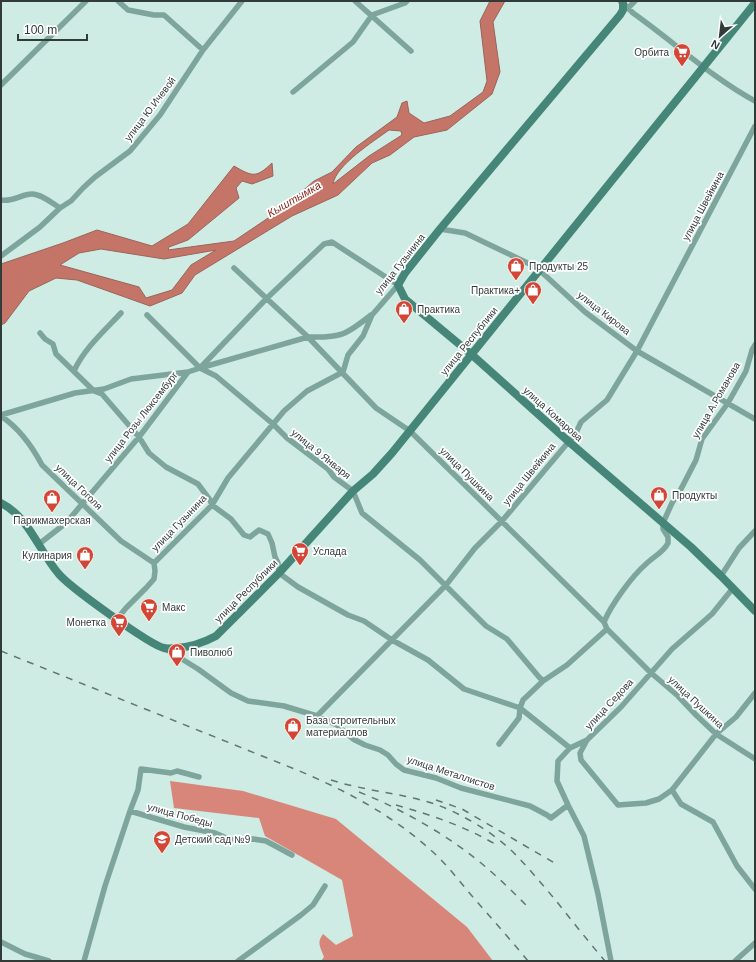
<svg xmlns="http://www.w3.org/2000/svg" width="756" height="962" font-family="Helvetica,sans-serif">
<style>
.forest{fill:#d78679}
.water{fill:#c57568;stroke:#99645a;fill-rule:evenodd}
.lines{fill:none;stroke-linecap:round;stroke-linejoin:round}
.street{stroke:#7da59c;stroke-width:5.5}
.secondary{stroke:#468679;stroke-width:8}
.rail{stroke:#647571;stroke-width:1.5;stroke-dasharray:7 7;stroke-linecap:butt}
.labels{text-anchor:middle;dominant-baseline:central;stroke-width:3.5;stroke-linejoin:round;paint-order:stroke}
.poi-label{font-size:10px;fill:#313c39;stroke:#fff;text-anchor:start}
.street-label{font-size:10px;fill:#313c39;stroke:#fff}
.water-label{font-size:11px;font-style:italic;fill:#87261c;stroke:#fff}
</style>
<rect width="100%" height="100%" fill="#ceebe4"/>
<path class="forest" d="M170 781 243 791 336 819 467 927 493 961H321L324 957C321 948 316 943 323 934L336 945 353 936 342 880 265 836 259 818 174 808Z"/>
<path class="water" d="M490 1H505L493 22 500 72 492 94 447 130 414 137 390 155 372 163 338 195 292 216 195 275 182 293 150 306 77 280 56 278 29 291 5 323 1 325V264L63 243 97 230 152 246 188 224 234 166C253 177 256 178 272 163L273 176 252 184 242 181 236 188 239 198 188 240 169 247 168 250 234 241 283 208 314 181 332 172 356 147 397 117 402 103 407 101 409 113 424 123 450 116 483 92 487 81 480 21ZM389 130 401 131 402 135 369 156 333 184C336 165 374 141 389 130ZM101 249 164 259 216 250 191 265 172 290 146 298 139 287 60 265 79 253Z"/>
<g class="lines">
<path class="street" d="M118 1 128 10 154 15H164L203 50
M355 1 411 51
M623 3 633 13C674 42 711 77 755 101
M628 8 635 1
M1 85 86 1
M293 92 353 42 372 15 405 3 407 1
M1 200C14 202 21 194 32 194 41 194 52 203 60 208
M440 229 465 233 536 267 585 312 637 351 755 419
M1 256 40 227 60 208 71 201 83 188 95 177 130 151 160 115 203 50 242 1
M234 268 308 337 376 408 410 431 604 622 607 629 650 672 678 696 696 715 716 734 755 759
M147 315 200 368 216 376 273 424 287 438 328 469 334 477 353 491 362 513 420 560 486 626 507 639 539 677 543 681
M40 333 45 339 53 344 56 354 94 391 102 394 139 437 149 453 166 467 198 484 210 500 212 505 231 519 244 535 250 537 259 530 268 534 272 543 275 557 278 563 279 573 298 587 348 615 364 621 392 640 428 660 464 689 520 708 570 748
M200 368 308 337C341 338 346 335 371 315
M74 371C84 349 104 331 121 313
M1 415 75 393 104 389 131 379 188 372
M1 416C19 428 32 446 42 465L121 541 154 563
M39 544 66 523 139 437 188 372 200 368 266 299 324 244 332 242 398 285 372 315 363 336 348 355 343 372 307 391 284 411 228 478 212 505 154 563 155 571 154 579 146 588 126 608 117 619
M721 576 739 548 755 531
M604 622C611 605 632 576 646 564 654 556 663 553 668 543V537L663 529V523L672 503 681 489 696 460 702 439 728 403 746 371 752 350 755 345
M164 648 198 669 231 693 248 701 284 706 317 716 337 725 353 739 365 745 380 750 388 755 396 764 404 770 436 778 461 788 530 806 547 815 551 818 568 805 557 781 558 761 570 748 587 740 621 707 672 649 712 614 733 588
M317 716 446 585 475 548 502 521 576 433 581 422 607 400 637 351 755 126
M587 740 580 753 581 760 618 805 646 803 659 799 672 790 716 734 736 717 755 693
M499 744 519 718 520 708 523 700 543 681 567 665 607 629
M672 790 681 804 713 822 737 866 755 889
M568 805 584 836 598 894 611 961
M130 811 138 790 141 769 171 773 177 771 199 777
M1 942 25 954 49 961
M84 961 105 886 130 811 184 827 215 833 231 840 253 839 266 841 292 855
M238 961 301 915 313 905 325 886
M735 961 755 943"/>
<path class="secondary" d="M622 1 623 3V10L620 15 440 229 405 273 398 285 405 299 471 354 568 441 691 547 721 576 755 611
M1 503C29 517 39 551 58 573 68 586 150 645 164 648 168 649 172 648 176 648 192 647 203 643 216 636L279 573 353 491 373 474 392 453 755 3"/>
<path class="rail" d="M1 651 297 770C347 791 394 816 434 853 448 866 460 882 472 896 491 918 510 939 528 961
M331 780C365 791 401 793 435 804 462 814 491 831 513 852 527 866 540 882 553 897 570 918 587 940 605 961
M359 792C402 809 453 838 488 869 502 881 515 894 528 907
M436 800 462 809 558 865
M396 805C431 815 464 826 495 844"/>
</g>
<defs>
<g id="supermarket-pin" transform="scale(0.9)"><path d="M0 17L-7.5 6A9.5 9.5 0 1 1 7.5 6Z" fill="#d34636" stroke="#fff"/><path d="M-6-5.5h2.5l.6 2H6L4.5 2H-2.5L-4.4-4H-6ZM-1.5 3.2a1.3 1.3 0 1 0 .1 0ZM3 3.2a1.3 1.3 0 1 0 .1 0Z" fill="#fff"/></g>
<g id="shop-pin" transform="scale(0.9)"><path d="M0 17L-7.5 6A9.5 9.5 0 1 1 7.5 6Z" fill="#d34636" stroke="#fff"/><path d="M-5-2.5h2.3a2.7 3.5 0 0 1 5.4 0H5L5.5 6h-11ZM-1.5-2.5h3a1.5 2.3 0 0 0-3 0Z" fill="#fff"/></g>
<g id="school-pin" transform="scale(0.9)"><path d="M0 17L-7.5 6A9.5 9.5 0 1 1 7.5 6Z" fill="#d34636" stroke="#fff"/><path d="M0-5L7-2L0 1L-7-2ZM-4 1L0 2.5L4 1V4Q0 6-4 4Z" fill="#fff"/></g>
</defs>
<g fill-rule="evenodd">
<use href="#supermarket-pin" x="682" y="52"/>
<use href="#shop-pin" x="516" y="266"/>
<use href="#shop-pin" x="533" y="290"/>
<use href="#shop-pin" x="404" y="309"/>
<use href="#shop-pin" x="659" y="495"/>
<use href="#shop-pin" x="52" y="498"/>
<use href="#supermarket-pin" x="300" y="551"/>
<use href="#shop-pin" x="85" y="555"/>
<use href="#supermarket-pin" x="149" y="607"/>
<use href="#supermarket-pin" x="119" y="622"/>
<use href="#shop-pin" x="177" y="652"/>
<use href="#shop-pin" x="293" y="726"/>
<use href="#school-pin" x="162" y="839"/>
</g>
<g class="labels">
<g class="poi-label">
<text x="669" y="52" text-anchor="end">Орбита</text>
<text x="529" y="266">Продукты 25</text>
<text x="520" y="290" text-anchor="end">Практика+</text>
<text x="417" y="309">Практика</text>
<text x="672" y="495">Продукты</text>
<text x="52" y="520" text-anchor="middle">Парикмахерская</text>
<text x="313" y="551">Услада</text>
<text x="72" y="555" text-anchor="end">Кулинария</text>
<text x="162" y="607">Макс</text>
<text x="106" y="622" text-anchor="end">Монетка</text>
<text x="190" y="652">Пиволюб</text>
<text x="306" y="720">База cтроительных<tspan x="306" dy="12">материаллов</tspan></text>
<text x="175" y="839">Детский сад №9</text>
</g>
<g class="street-label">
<text transform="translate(150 109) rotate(-53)">улица Ю.Ичевой</text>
<text transform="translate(703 206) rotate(-62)">улица Швейкина</text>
<text transform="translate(400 264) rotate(-52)">улица Гузынина</text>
<text transform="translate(604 313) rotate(38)">улица Кирова</text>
<text transform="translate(469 341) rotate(-51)">улица Республики</text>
<text transform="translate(716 400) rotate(-60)">улица А.Романова</text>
<text transform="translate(553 414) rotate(42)">улица Комарова</text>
<text transform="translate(141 417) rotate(-52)">улица Розы Люксембург</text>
<text transform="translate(321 454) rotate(39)">улица 9 Января</text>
<text transform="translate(467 474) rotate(45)">улица Пушкина</text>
<text transform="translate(529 474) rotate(-51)">улица Швейкина</text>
<text transform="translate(79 487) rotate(44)">улица Гоголя</text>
<text transform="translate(179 523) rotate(-46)">улица Гузынина</text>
<text transform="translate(246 591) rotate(-45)">улица Республики</text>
<text transform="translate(696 702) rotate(43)">улица Пушкина</text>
<text transform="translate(609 704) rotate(-47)">улица Седова</text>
<text transform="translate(451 773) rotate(18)">улица Металлистов</text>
<text transform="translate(180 815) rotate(15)">улица Победы</text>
</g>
<g class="water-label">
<text transform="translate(294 199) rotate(-30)">Кыштымка</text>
</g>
</g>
<rect width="756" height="962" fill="none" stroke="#313c39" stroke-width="4"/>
<g transform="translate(720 36) rotate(208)" stroke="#ffffff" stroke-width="3" paint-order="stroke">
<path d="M0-3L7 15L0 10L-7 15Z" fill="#313c39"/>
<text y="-6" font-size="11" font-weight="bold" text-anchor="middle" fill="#313c39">N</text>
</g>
<path d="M18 34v6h69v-6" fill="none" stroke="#313c39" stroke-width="2"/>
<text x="24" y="34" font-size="12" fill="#313c39" stroke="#ffffff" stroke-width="3" paint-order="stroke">100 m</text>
</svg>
